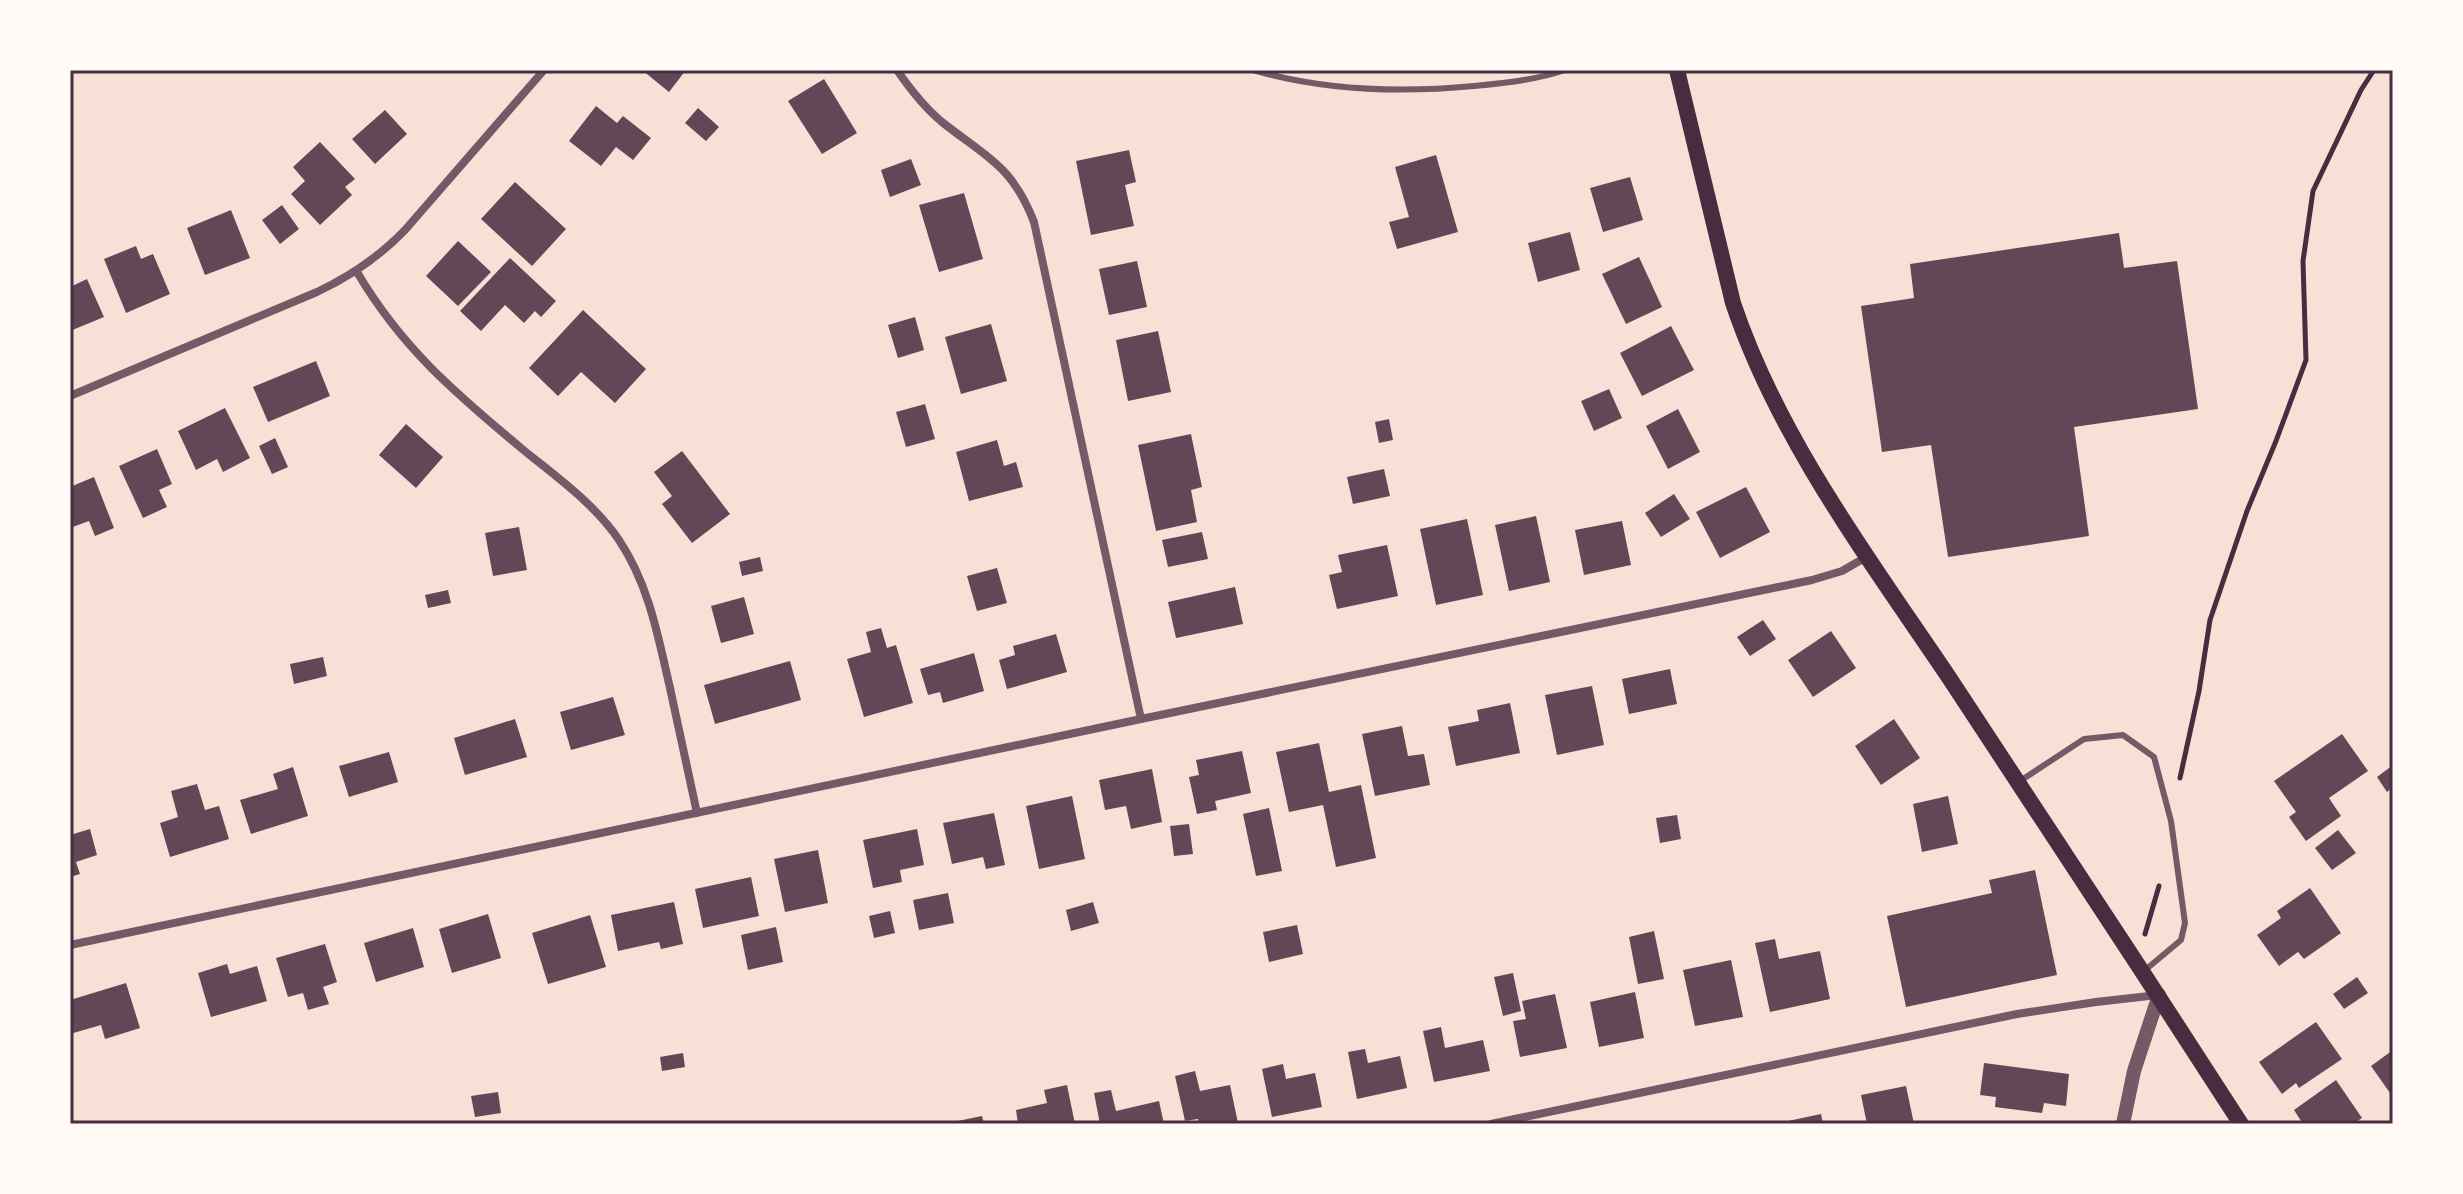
<svg xmlns="http://www.w3.org/2000/svg" width="2463" height="1194" font-family="'Alegreya Sans',sans-serif">
<style>
.building{fill:#644757}
.lines{fill:none;stroke-linecap:round;stroke-linejoin:round}
.path{stroke:#4a2c40;stroke-width:5}
.service{stroke:#755966;stroke-width:6}
.minor{stroke:#755966;stroke-width:8}
.tertiary{stroke:#755966;stroke-width:14}
.secondary{stroke:#4a2c40;stroke-width:16}
.neatline{fill:none;stroke:#4a2c40;stroke-width:3}
</style>
<rect width="100%" height="100%" fill="#f7e1d7"/>
<path class="building" d="M642 70H686L669 92Z
M824 79 857 133 822 154 788 101Z
M596 106 617 123 623 116 651 138 633 160 616 147 601 166 569 141Z
M698 108 719 127 706 141 685 123Z
M385 110 407 134 375 164 352 139Z
M320 142 355 179 345 187 352 195 320 225 291 194 305 181 293 167Z
M1129 150 1136 182 1125 185 1134 226 1091 235 1076 161Z
M1436 155 1458 232 1397 249 1389 222 1409 217 1395 167Z
M911 159 921 185 890 197 881 170Z
M1630 177 1643 220 1603 232 1590 188Z
M515 182 566 229 532 266 481 219Z
M964 193 983 259 939 272 919 205Z
M282 205 299 229 280 244 262 220Z
M231 210 250 258 205 275 187 228Z
M1570 232 1580 270 1538 282 1528 243Z
M2119 233 2124 268 2177 261 2198 409 2074 427 2089 536 1948 557 1931 445 1882 452 1861 306 1914 298 1910 264Z
M458 241 491 272 458 306 426 276Z
M136 246 141 259 153 254 170 294 126 313 104 259Z
M1639 257 1662 307 1626 324 1602 274Z
M510 258 556 301 541 317 535 311 524 323 505 305 481 331 460 311Z
M1137 261 1147 307 1109 315 1099 269Z
M87 279 104 317 70 331V287Z
M583 310 646 369 615 403 581 372 558 396 529 368Z
M915 317 924 350 898 358 888 325Z
M991 324 1007 381 961 394 945 337Z
M1671 326 1694 370 1642 396 1620 353Z
M1158 331 1171 392 1128 401 1116 340Z
M316 361 330 396 268 422 253 387Z
M1609 389 1622 418 1594 431 1581 401Z
M925 404 935 439 906 447 896 412Z
M225 408 250 458 223 472 217 459 196 470 178 431Z
M1678 409 1700 452 1668 469 1646 426Z
M1389 419 1393 440 1379 443 1375 422Z
M406 424 443 457 416 488 379 455Z
M1191 434 1202 487 1191 490 1197 522 1156 531 1138 445Z
M275 438 288 467 272 474 259 446Z
M997 440 1004 466 1016 462 1023 487 969 501 956 452Z
M157 449 172 484 159 490 167 507 143 518 119 466Z
M682 451 730 514 692 543 662 504 672 496 654 472Z
M1384 469 1390 496 1353 504 1347 477Z
M94 477 114 528 95 536 89 521 70 528V487Z
M1746 487 1770 532 1720 558 1696 512Z
M1674 494 1690 519 1661 537 1645 513Z
M1536 516 1550 582 1509 591 1495 525Z
M1467 519 1483 595 1436 605 1420 529Z
M1622 521 1631 565 1584 575 1575 530Z
M519 527 527 570 493 576 485 533Z
M1202 532 1208 559 1168 567 1162 540Z
M1387 545 1398 596 1337 609 1329 575 1342 572 1338 555Z
M760 557 763 571 742 576 739 562Z
M997 568 1007 603 977 611 967 576Z
M1235 587 1243 624 1176 638 1168 602Z
M448 590 451 603 428 608 425 595Z
M744 597 754 634 721 643 711 606Z
M1763 620 1776 639 1750 656 1737 637Z
M881 628 887 648 896 645 913 703 864 717 847 659 871 652 866 632Z
M1831 631 1856 668 1813 697 1788 660Z
M1056 634 1067 672 1007 689 999 660 1015 655 1013 646Z
M974 653 984 691 943 703 940 692 928 695 920 669Z
M323 657 327 676 294 684 290 664Z
M790 661 801 700 715 724 704 685Z
M1670 669 1677 704 1629 714 1622 679Z
M1592 686 1604 745 1557 755 1545 695Z
M613 697 625 735 571 750 560 712Z
M1510 703 1520 753 1456 766 1448 727 1479 721 1477 710Z
M515 719 527 757 465 775 454 738Z
M1894 719 1920 758 1881 785 1855 746Z
M1402 726 1408 756 1424 754 1430 785 1375 796 1362 734Z
M2342 734 2368 771 2329 798 2341 816 2306 841 2289 817 2296 812 2274 781Z
M1319 743 1329 792 1361 785 1376 858 1336 867 1323 805 1289 812 1276 752Z
M1242 751 1251 793 1215 801 1217 810 1197 814 1189 777 1199 775 1196 760Z
M389 752 398 782 349 797 339 766Z
M2393 765V787L2387 792 2377 777Z
M293 767 308 816 251 834 240 800 278 789 273 774Z
M1152 769 1162 822 1131 829 1126 806 1105 810 1099 780Z
M197 784 205 810 219 806 229 839 170 857 160 823 178 817 171 791Z
M1072 796 1085 859 1039 869 1026 806Z
M1948 796 1958 844 1922 852 1913 804Z
M1269 808 1282 871 1256 876 1243 814Z
M994 813 1005 865 986 869 983 857 952 864 943 823Z
M1677 815 1681 839 1660 843 1656 818Z
M1189 824 1193 854 1174 856 1170 826Z
M90 829 97 855 76 862 80 874 70 877V835Z
M917 829 924 865 900 870 902 882 873 888 863 840Z
M2338 830 2356 853 2332 870 2315 848Z
M818 850 828 903 785 912 774 859Z
M2035 870 2057 975 1906 1007 1887 916 1992 893 1989 880Z
M751 877 759 916 703 928 695 889Z
M2310 888 2341 933 2304 959 2298 952 2279 966 2257 935 2281 918 2277 911Z
M948 893 954 923 919 930 913 900Z
M674 902 683 944 661 949 659 942 618 951 611 915Z
M1093 902 1099 923 1071 931 1066 910Z
M890 911 895 933 874 938 869 916Z
M488 914 501 958 452 973 439 929Z
M590 915 606 967 548 984 532 933Z
M1297 925 1303 954 1269 962 1263 932Z
M776 927 783 962 748 970 741 935Z
M413 928 424 967 376 982 364 943Z
M1654 931 1664 979 1638 984 1629 937Z
M1775 939 1779 959 1820 951 1830 999 1770 1012 1755 943Z
M325 944 337 982 323 987 329 1004 308 1010 303 993 288 997 276 958Z
M1731 960 1743 1017 1695 1026 1683 970Z
M227 964 230 974 257 966 267 1001 211 1017 198 973Z
M1513 973 1521 1011 1503 1016 1494 977Z
M2357 977 2368 993 2344 1009 2333 994Z
M126 983 140 1028 105 1039 101 1025 70 1034V1000Z
M1635 992 1644 1038 1599 1047 1590 1002Z
M1555 994 1567 1048 1520 1057 1513 1021 1526 1019 1522 1001Z
M2316 1022 2342 1059 2299 1088 2296 1083 2282 1094 2259 1062Z
M1441 1027 1445 1048 1483 1040 1490 1071 1434 1082 1423 1031Z
M1365 1049 1368 1063 1400 1056 1407 1088 1357 1099 1348 1052Z
M2393 1050V1091L2390 1093 2371 1066Z
M683 1053 685 1067 662 1071 660 1057Z
M1984 1063 2069 1074 2066 1106 2044 1103 2042 1113 1995 1107 1996 1097 1980 1095Z
M1283 1064 1286 1079 1315 1073 1322 1107 1272 1117 1262 1069Z
M1195 1071 1200 1091 1230 1085 1238 1123 1199 1124 1198 1119 1185 1121 1175 1076Z
M2336 1080 2362 1118 2353 1124H2303L2294 1110Z
M1067 1085 1075 1124H1018L1016 1110 1047 1103 1044 1090Z
M1906 1086 1914 1124H1867L1861 1095Z
M1111 1090 1116 1111 1159 1101 1164 1124H1100L1094 1093Z
M498 1092 501 1113 475 1117 471 1096Z
M1821 1114 1823 1124H1788V1121Z
M982 1116 984 1124H948V1123Z"/>
<g class="lines">
<path class="path" d="M2180 778 2199 691 2210 620 2247 511 2276 441 2306 360 2303 261 2313 191 2361 90 2374 70
M2145 934 2159 886"/>
<path class="service" d="M1253 70C1325 91 1400 93 1474 86 1504 83 1536 80 1565 70
M2020 781 2084 739 2123 735 2154 757 2171 821 2185 923 2181 940 2144 971"/>
<path class="minor" d="M897 70C910 89 924 107 942 122 986 157 1012 165 1034 222L1141 719
M357 272C401 347 455 393 521 448 555 476 594 503 619 540 649 585 658 636 670 688 679 730 688 771 697 813
M70 396 317 292C351 276 379 257 405 230L544 70
M70 945 1141 719 1812 580 1842 571 1868 556
M1491 1124 2017 1014 2096 1002 2158 995"/>
<path class="tertiary" d="M2123 1124 2134 1071 2159 995"/>
<path class="secondary" d="M1677 70 1733 303C1779 440 1870 560 1950 679 2048 827 2145 975 2241 1124"/>
</g>
<rect width="2463" height="1194" fill="none" stroke="#fffaf5" stroke-width="144"/>
<rect x="72" y="72" width="2319" height="1050" class="neatline"/>
</svg>
